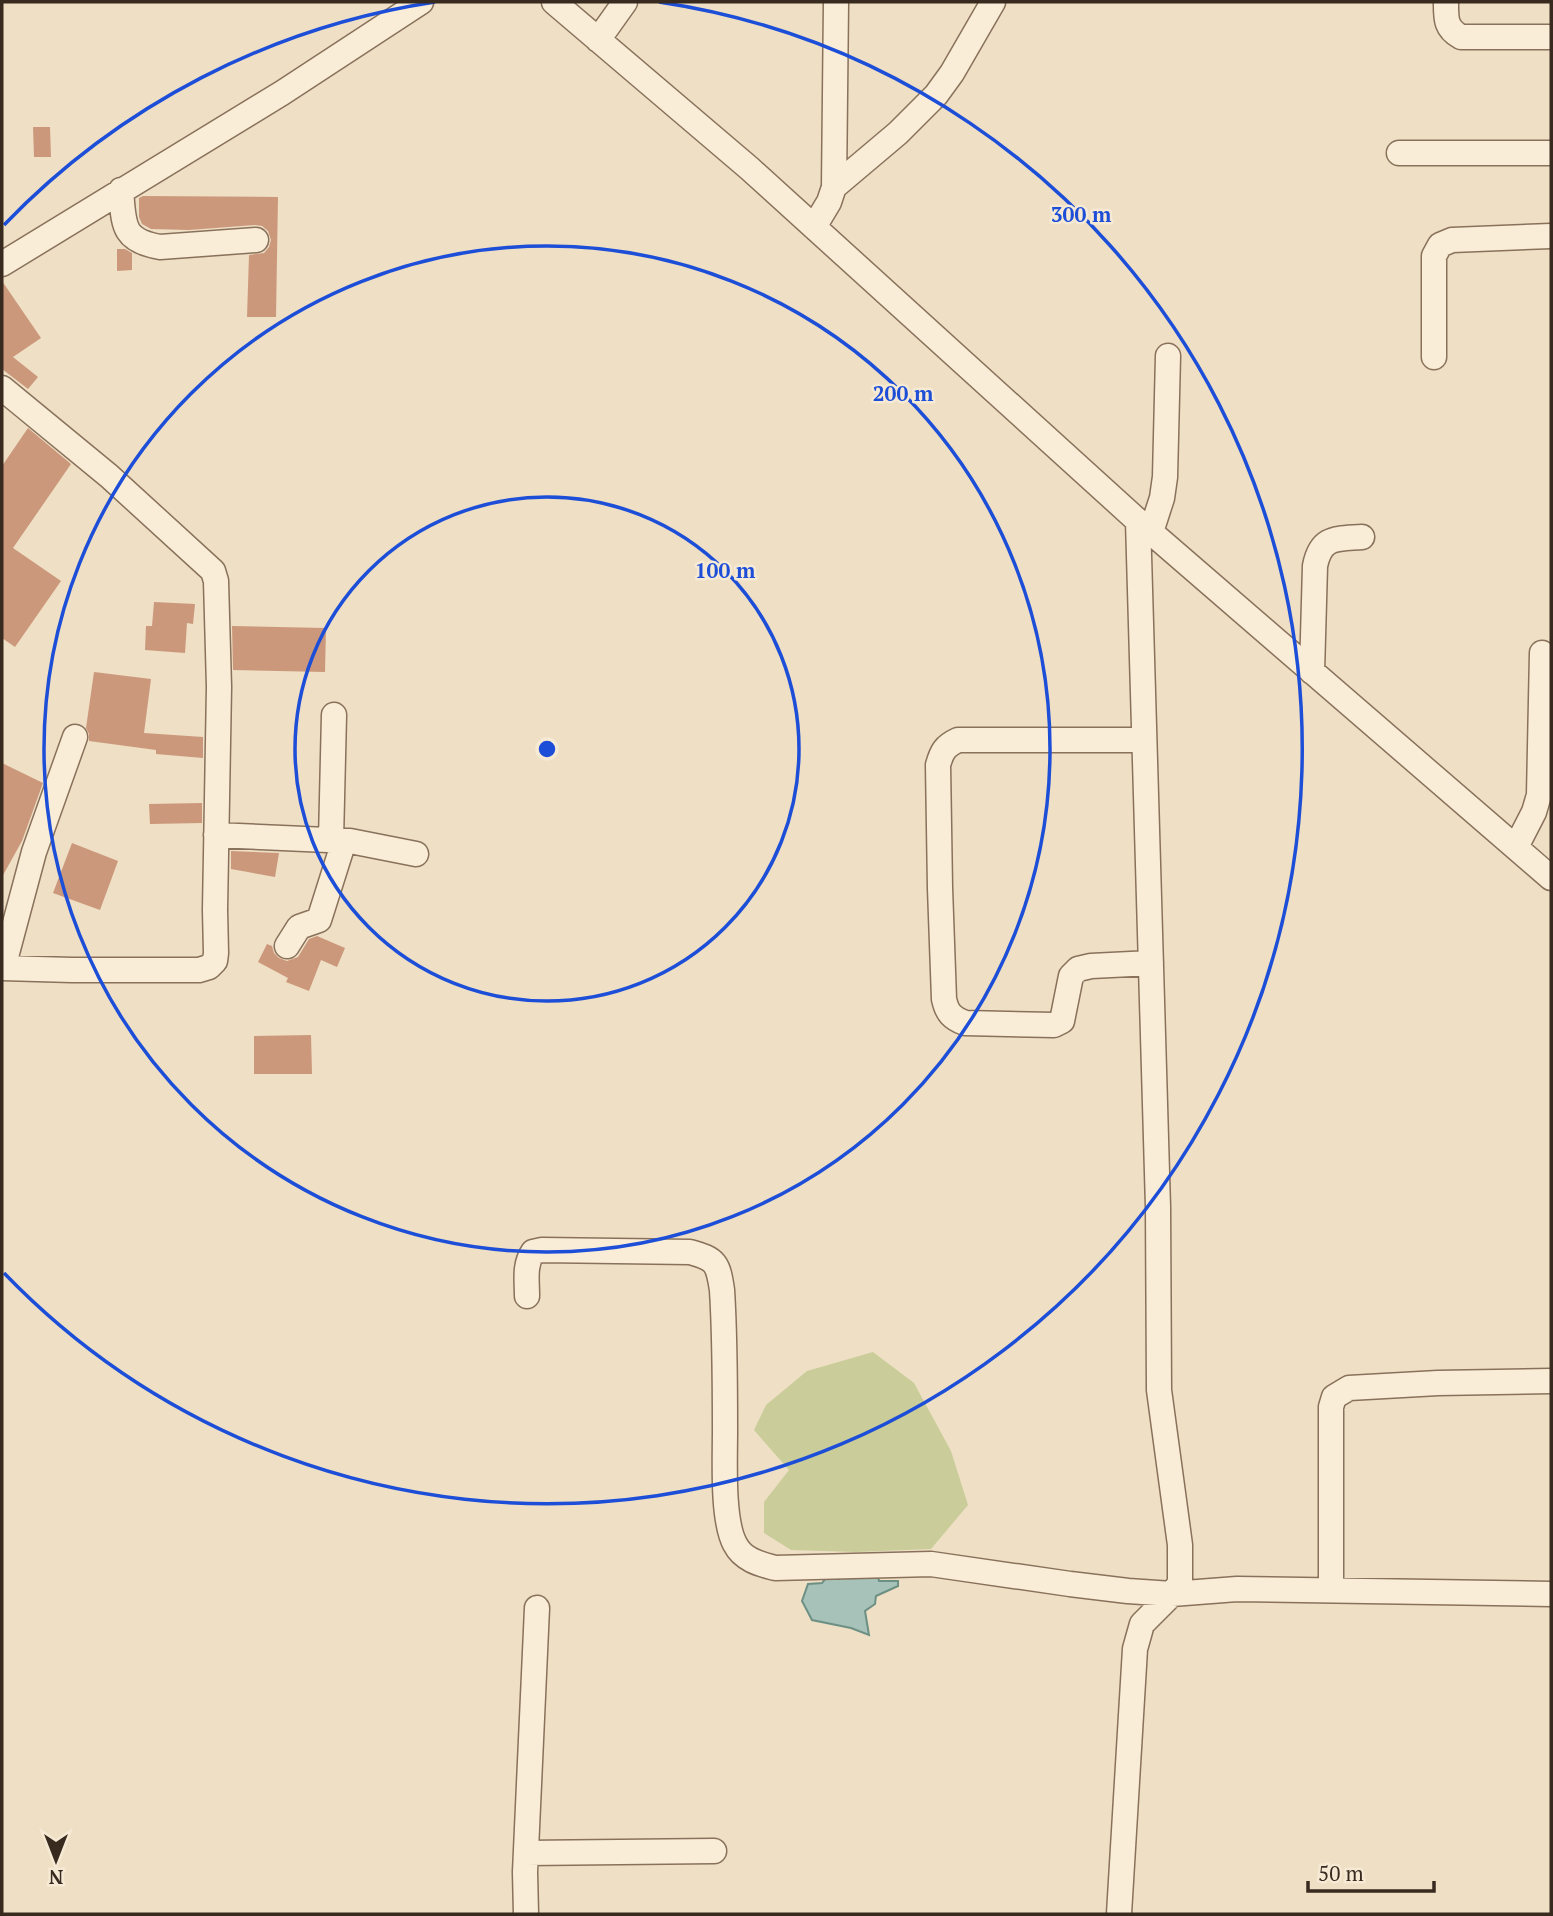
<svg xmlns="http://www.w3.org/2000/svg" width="1553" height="1916" font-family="'PT Serif',serif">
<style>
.green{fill:#cacd99}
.water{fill:#a7c2b8;stroke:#6d9085;stroke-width:2}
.building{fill:#cc987b}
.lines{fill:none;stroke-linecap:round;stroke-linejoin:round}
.minor-casing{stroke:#89715b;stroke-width:27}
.minor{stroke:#f9edd8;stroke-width:24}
.ring{fill:none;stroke:#1d4ed8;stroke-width:3.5}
.centre{fill:#1d4ed8;stroke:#f6ead5;stroke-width:3.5}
.ring-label{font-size:21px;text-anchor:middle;font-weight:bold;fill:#1d4ed8;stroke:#f6ead5;stroke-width:5;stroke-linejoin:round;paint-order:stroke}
</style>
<rect width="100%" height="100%" fill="#eedfc5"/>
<path class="green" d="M873 1352 914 1383 951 1451 968 1505 931 1549 856 1552 791 1550 764 1533V1502L789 1470 754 1430 766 1405 807 1371Z"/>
<path class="water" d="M877 1571 879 1581H898V1586L876 1596 875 1604 865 1611 869 1635 851 1628 812 1620 802 1601 808 1584 822 1583 829 1574 839 1579 845 1574Z"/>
<path class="building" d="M33 127H50L51 157H34Z
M143 196 278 197 276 317H247L249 255 264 253 269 247 271 240 268 231 262 226 255 225 189 230 151 229 142 224 139 217V198Z
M117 249H125L132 253V270L117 271Z
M2 281 41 338 13 357 38 377 28 389 2 369Z
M28 428 71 464 13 548 61 581 15 647 2 638V466Z
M154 602 195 604 193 624 187 623 185 653 145 650 146 626H152Z
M232 626 326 628 325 672 233 670Z
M94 672 151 679 144 733 203 737V758L156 754V750L89 741V734L86 728Z
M2 763 43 783 22 841 2 877Z
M202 803V823L150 824 149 804Z
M72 843 118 861 100 910 53 893Z
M231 851 279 853 275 877 231 869Z
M317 936 345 948 337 967 321 960 309 991 286 982 288 978 258 962 267 944 272 946 274 953 279 958 287 961 298 957 309 939Z
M311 1035 312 1074H254V1036Z"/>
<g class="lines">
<g class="minor-casing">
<path id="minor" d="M554 2 749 168 1138 521 1551 878
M1446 2C1446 18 1445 28 1461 37H1551
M598 40 625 2
M1399 153H1551
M834 187 898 133 936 95 952 73 993 2
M121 190C124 224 121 240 160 247L256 240
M814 227 829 202 834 187 836 2
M2 264 282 93 421 2
M1434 357V256L1440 245 1452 240 1551 236
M2 388 109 476 213 571 216 581 219 687 215 910 216 953 215 961 209 967 199 970H72L2 968
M1151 532 1162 498 1165 477 1168 356
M1312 672 1315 566C1321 536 1336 539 1362 537
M1144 740H958C945 746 942 751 938 765L940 888 944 999C947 1013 952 1018 965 1023L1054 1025 1062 1021 1071 976 1078 969 1091 966 1151 963
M216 835 350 841 416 854
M331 840 334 715
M1516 847 1534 812 1539 795 1542 653
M287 946 299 927 319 920 344 841
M3 968 34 852 75 737
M527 1296C527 1281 524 1265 533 1252L542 1250 690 1252C716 1259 718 1263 722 1290 725 1337 725 1384 725 1431 725 1460 722 1520 735 1544 743 1560 760 1564 775 1568L931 1564 1070 1584 1128 1591 1172 1594 1237 1589 1551 1594
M1331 1589V1407L1334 1397 1349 1388 1438 1383 1551 1381
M526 1853 714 1851
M526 1914 525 1872 537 1608
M1119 1914 1135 1649 1142 1624 1172 1594 1180 1583V1545L1159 1390 1158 1207 1138 521"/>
</g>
<use href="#minor" class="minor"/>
</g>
<g class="ring">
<circle cx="547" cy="749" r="252"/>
<circle cx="547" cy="749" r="503"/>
<path d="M4 225A755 755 0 0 1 435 2M659 2A755 755 0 1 1 4 1273"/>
</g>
<circle cx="547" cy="749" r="10" class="centre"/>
<g class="ring-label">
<text x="1081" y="222">300 m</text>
<text x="903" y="401">200 m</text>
<text x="725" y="578">100 m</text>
</g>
<rect width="1553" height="1916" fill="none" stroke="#392a1f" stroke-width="7"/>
<g transform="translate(56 1860) rotate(180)" stroke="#f6ead5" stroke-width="5" paint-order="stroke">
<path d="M0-5L12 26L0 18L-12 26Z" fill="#392a1f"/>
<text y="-10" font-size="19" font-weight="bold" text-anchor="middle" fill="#392a1f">N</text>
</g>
<path d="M1308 1881v10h126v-10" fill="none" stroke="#392a1f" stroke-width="3.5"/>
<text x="1318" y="1881" font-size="21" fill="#392a1f" stroke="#f6ead5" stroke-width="5" paint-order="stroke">50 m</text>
</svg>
